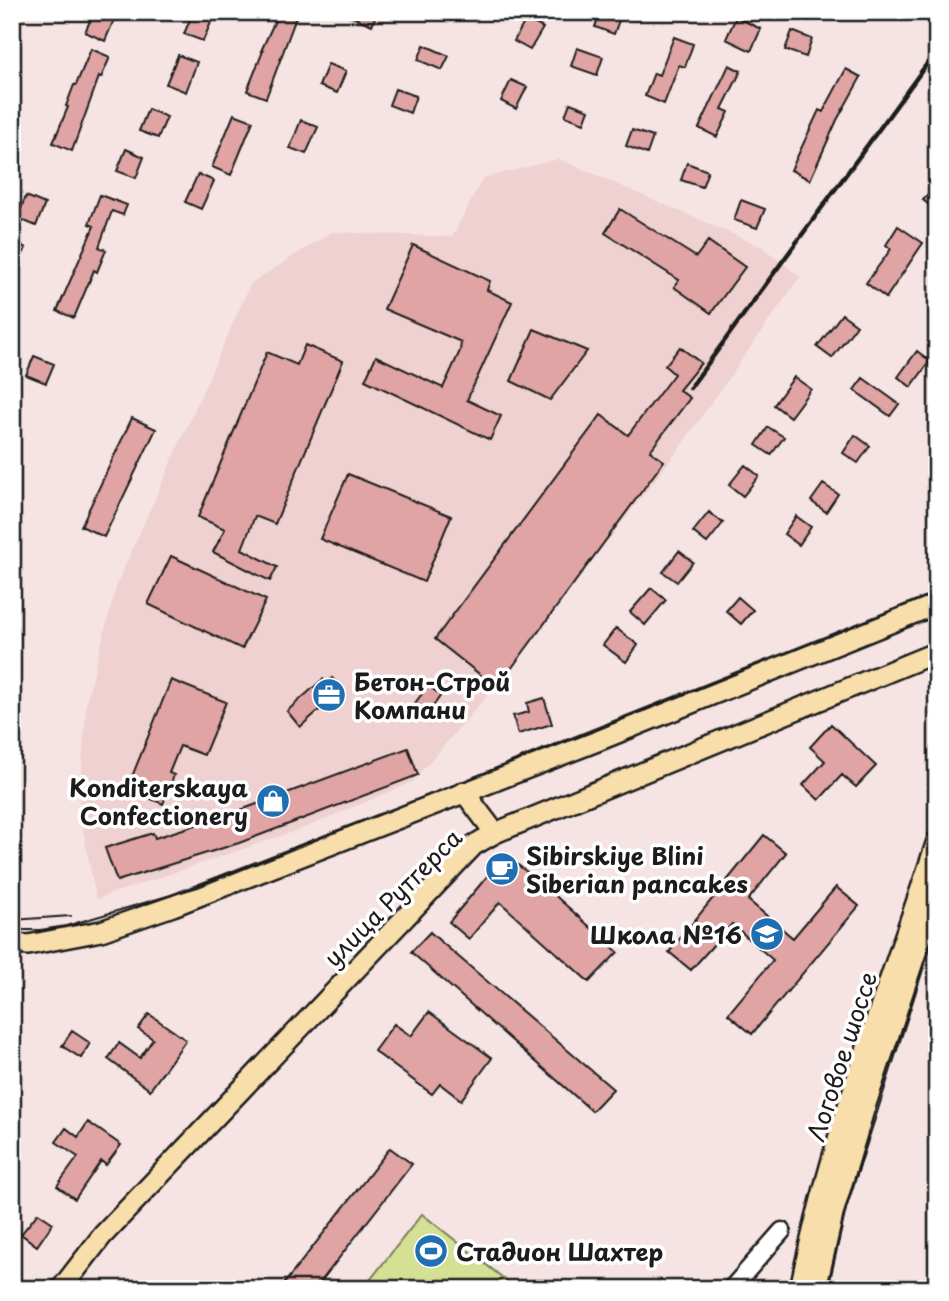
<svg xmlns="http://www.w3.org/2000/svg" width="949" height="1301" font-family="'Playpen Sans',sans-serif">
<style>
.built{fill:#eed1d0}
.green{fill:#d4e194;stroke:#787e58;stroke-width:2}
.building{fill:#dfa4a3;stroke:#1c1c1c;stroke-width:2}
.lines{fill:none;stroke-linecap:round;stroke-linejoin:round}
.minor-casing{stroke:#1c1c1c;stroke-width:21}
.major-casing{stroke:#1c1c1c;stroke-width:24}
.minor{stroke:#fff;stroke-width:16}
.major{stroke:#f8deab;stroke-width:19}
.tram{stroke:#1c1c1c;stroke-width:2}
.rail{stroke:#1c1c1c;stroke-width:4.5}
.labels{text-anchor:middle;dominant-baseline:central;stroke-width:7;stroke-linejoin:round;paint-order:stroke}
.poi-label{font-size:24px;font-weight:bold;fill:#1c1c1c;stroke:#fff;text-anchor:start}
.street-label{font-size:24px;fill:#1c1c1c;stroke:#fff}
</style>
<rect width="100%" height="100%" fill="#f5e4e3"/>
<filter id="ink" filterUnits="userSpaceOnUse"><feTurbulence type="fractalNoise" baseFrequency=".0143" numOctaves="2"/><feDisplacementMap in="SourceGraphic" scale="14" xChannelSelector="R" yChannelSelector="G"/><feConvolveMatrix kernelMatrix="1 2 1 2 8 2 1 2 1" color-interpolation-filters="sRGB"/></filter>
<g filter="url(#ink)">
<path class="built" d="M559 159 762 247 800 277 676 453 485 698 412 782 307 827 96 899 79 807 87 698 117 584 251 283 332 232 452 237 483 178Z"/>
<path class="green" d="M422 1214 517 1289H363Z"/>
<path class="building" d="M94 12H110L116 15 105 41 85 32Z
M193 12 212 20 203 41 184 34Z
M279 12H298L266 98 247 91 263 51H261Z
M340 12H377L372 25Z
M600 12H622L614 34 595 27Z
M736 17 761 29 751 51 726 39Z
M526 19 543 28 530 50 514 41Z
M792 31 812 39 806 57 785 50Z
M674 37 693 44 685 67 679 65 664 104 645 96 654 73 659 75Z
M424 45 449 56 442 70 418 60Z
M577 48 603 57 597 75 571 66Z
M91 49 110 57 101 78 99 77 72 151 53 143 68 107 66 106 74 85H76Z
M178 55 197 62 186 92 166 84Z
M328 64 346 71 337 93 319 86Z
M729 65 741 71 722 109 729 112 717 137 699 128Z
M846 69 861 77 837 120 810 180 791 170 819 110 823 112Z
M511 80 527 87 516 109 501 101Z
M395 89 416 96 410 113 389 105Z
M570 103 589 110 584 123 565 116Z
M148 109 167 117 158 138 139 131Z
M234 114 253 121 231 175 212 167Z
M301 120 318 127 306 154 290 148Z
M632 130 653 137 647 154 626 146Z
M126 149 144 157 136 178 117 171Z
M687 163 708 171 702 187 681 180Z
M198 174 214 181 201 209 185 202Z
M937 184V211L923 200Z
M100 195 127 205 123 215 112 211 99 247 106 250 97 272 94 270 74 318 57 311 94 226 89 224Z
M26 196 45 204 36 226 17 218Z
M741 200 765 209 757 228 734 220Z
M620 209 696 257 708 241 745 267 711 313 674 287 679 280 605 233Z
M898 226 923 243 886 298 866 283 891 249 886 245Z
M12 241 26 248 12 277Z
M413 245 490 281 487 290 512 302 467 400 501 416 490 440 365 380 376 356 443 388 460 351 461 342 384 309Z
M842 314 857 325 832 358 817 347Z
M534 329 587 351 550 400 511 381Z
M305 345 343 361 275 524 255 516 242 549 277 567 270 581 213 552 225 529 198 517 267 352 297 365Z
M680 347 701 363 679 390 690 398 650 451 664 461 497 688 435 639 601 415 628 435 674 374 665 366Z
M917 351 930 361 911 387 898 377Z
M34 356 54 364 46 383 26 375Z
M794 377 811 389 790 417 774 405Z
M863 378 899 404 890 416 854 390Z
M132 418 156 429 104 537 81 526Z
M768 427 784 437 771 455 756 445Z
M855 435 870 446 858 463 843 453Z
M745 465 759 476 743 496 729 485Z
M348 474 451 516 424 582 320 539Z
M823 484 838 494 826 512 811 501Z
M709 512 723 523 707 543 693 532Z
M796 516 811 527 799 545 784 534Z
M679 551 693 562 677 582 663 572Z
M171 556 266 600 242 649 148 604Z
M651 588 666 600 645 625 630 612Z
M738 597 753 610 741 624 726 611Z
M616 628 638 645 626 662 603 645Z
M332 678 342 690 300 727 287 711 323 679 327 683Z
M171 680 226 702 204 755 180 746 169 773 174 775 163 804 127 789Z
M428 686 441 695 428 713 415 703Z
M544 698 552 724 518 734 513 716 529 712 527 703Z
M831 724 876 766 856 787 842 775 819 800 803 785 825 761 810 747Z
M408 748 418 775 239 843 117 881 105 848 153 833 155 838 230 814Z
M764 835 786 853 748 900 793 938 836 887 859 906 752 1034 728 1014 773 960 732 924 691 970 669 952Z
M505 855 540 882 618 952 589 982 500 902 469 939 449 922Z
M430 932 440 941 613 1089 592 1111 411 952Z
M429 1012 492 1058 461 1100 440 1084 432 1094 374 1051 394 1024 411 1036Z
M149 1014 186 1040 150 1090 108 1059 119 1043 140 1058 153 1039 138 1029Z
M72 1031 90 1043 81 1058 62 1046Z
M88 1122 121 1145 106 1165 101 1161 75 1199 57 1186 78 1157 56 1142 66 1128 78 1137Z
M390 1148 412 1164 315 1289H280Z
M38 1213 53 1223 37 1246 21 1234Z"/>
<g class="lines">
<g class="minor-casing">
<path id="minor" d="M731 1289 782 1231"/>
</g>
<g class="major-casing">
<path id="major" d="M464 792 495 833
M12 944 28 945 101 931 173 906 600 740 937 604
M61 1289 102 1236 474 845 495 833 937 652
M800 1289C831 1136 888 989 937 841
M816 1289 834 1210 864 1110 937 889"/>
</g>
<use href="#minor" class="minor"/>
<use href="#major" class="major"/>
<path class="tram" d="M12 920 71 916
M12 930H40L66 926 198 887 937 592
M828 1289 846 1209 937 926"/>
<path class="rail" d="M690 388 937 50"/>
</g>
</g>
<defs>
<g id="office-disc" transform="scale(1.75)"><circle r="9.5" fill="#1f6fb2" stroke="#fff"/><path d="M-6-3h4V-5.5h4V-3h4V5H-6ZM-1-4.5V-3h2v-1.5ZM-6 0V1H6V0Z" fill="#fff"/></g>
<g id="shop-disc" transform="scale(1.75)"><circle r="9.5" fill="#1f6fb2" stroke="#fff"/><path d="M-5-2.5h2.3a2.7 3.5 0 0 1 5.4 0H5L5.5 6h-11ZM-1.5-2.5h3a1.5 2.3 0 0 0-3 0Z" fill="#fff"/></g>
<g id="cafe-disc" transform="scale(1.75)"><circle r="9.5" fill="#1f6fb2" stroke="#fff"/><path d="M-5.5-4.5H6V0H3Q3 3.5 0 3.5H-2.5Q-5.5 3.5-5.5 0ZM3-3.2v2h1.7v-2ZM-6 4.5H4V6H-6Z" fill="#fff"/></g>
<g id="school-disc" transform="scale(1.75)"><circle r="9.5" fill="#1f6fb2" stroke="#fff"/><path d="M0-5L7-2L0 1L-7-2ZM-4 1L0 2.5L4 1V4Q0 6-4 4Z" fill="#fff"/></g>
<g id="stadium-disc" transform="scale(1.75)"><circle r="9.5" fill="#1f6fb2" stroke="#fff"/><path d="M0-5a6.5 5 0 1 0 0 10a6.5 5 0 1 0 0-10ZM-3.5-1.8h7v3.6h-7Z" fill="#fff"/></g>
</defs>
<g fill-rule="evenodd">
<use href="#office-disc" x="329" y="695"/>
<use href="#shop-disc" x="273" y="801"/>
<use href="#cafe-disc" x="502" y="869"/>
<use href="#school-disc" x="767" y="934"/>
<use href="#stadium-disc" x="431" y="1251"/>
</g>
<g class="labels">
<g class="poi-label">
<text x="354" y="681">Бетон-Строй<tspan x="354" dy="28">Компани</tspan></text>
<text x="248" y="787" text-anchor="end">Konditerskaya<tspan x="248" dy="28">Confectionery</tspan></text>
<text x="526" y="855">Sibirskiye Blini<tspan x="526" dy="28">Siberian pancakes</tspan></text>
<text x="742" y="934" text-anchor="end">Школа №16</text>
<text x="456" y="1251">Стадион Шахтер</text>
</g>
<g class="street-label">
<text transform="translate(392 897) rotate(-45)">улица Рутгерса</text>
<text transform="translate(841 1056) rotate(-72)">Логовое шоссе</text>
</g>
</g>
<rect width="949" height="1301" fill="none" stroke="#fff" stroke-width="42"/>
<rect x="21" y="21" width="907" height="1259" fill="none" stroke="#1c1c1c" stroke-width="2.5" filter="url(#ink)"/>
</svg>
